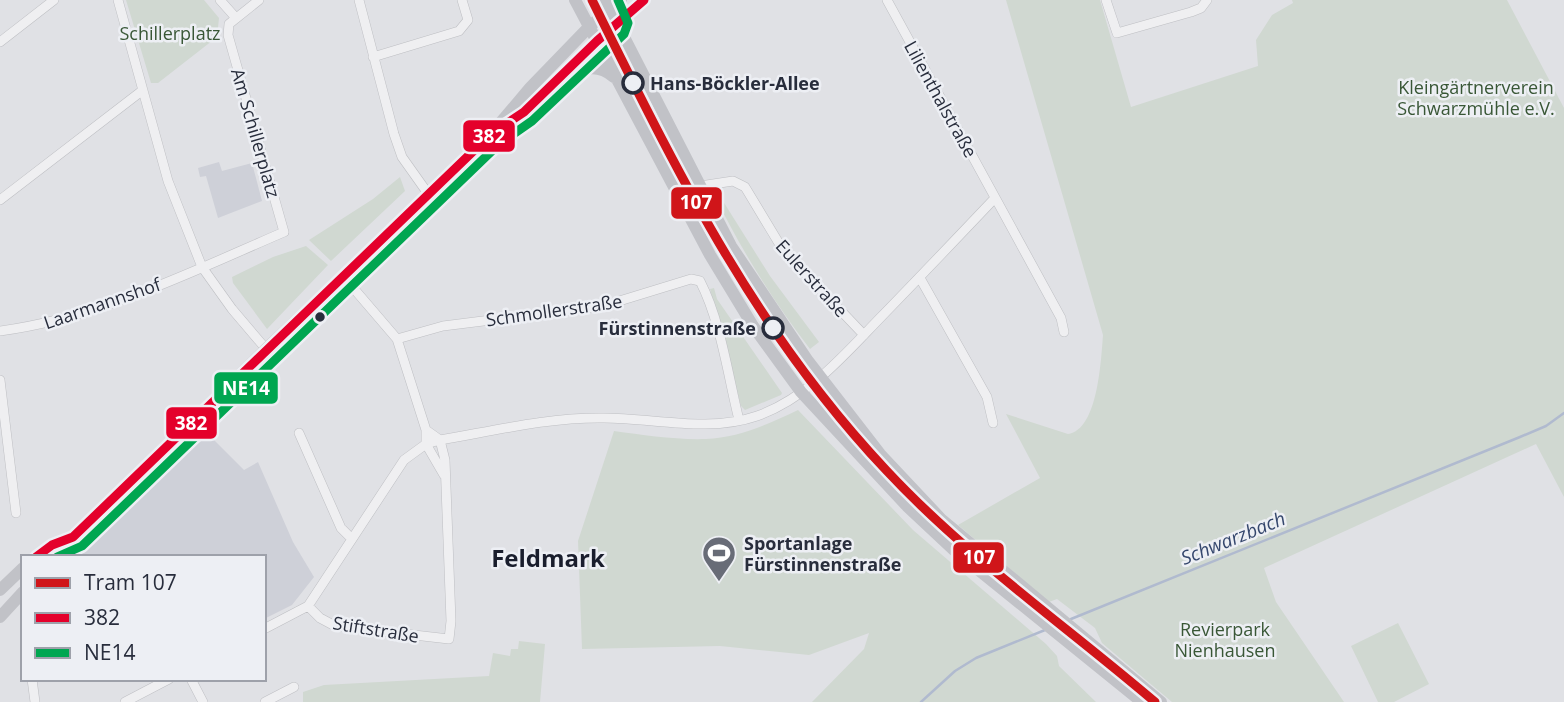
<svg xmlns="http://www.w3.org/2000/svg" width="1564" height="702" font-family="'Open Sans',sans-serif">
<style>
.built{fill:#ced0d8}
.green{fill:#d0d8d1}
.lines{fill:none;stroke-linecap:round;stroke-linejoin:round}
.stream{stroke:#b0bacf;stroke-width:2.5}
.street-casing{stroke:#bebfc3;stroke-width:10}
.street{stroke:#efeff1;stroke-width:9}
.secondary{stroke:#c1c2c7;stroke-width:12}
.bus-1-casing{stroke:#edeff4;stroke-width:14}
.bus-2-casing{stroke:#edeff4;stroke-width:14}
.bus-1{stroke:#e4002b;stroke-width:9}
.bus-2{stroke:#00a651;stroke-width:9}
.tram-1-casing{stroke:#edeff4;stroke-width:14}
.tram-1{stroke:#d01519;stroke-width:9}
.stop-dot{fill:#edeff4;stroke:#282d3c;stroke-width:3.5}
.bus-dot{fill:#282d3c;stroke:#edeff4;stroke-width:2.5}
.labels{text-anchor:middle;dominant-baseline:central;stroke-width:5;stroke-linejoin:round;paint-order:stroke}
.park-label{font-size:18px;fill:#395736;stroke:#edeff4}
.stop-label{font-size:18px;font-weight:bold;fill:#282d3c;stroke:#edeff4;text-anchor:start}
.street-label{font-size:18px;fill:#282d3c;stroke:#edeff4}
.poi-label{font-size:18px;font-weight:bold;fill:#282d3c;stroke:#edeff4;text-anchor:start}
.water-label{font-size:19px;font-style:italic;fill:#35476d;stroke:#edeff4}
.district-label{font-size:24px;font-weight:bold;fill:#1a1e2d;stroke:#edeff4}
.line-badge{stroke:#edeff4;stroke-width:2.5}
.badge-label{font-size:19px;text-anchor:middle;font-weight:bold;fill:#fff}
</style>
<rect width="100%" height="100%" fill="#e0e1e5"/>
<path class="built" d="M219 162 222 171 252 163 262 201 218 218 206 176 200 177 198 168Z
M207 433 244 470 258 462 293 542 314 577 292 605 264 619V557H78Z"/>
<path class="green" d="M126 0H204L219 18 217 37 158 83H151Z
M1006 0H1100L1131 107 1258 66 1256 40 1272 15 1293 3 1292 0H1507L1564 108V497L1536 444 1264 568 1276 602 1344 702H1172L1102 643 1095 628 1057 599 1049 602 958 525 1040 478 1006 414 1068 434C1098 430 1101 360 1103 335Z
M400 177 405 191 331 261 309 240 373 199Z
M716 190 770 276 819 342 810 349C773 301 740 248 714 194Z
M306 246 328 265 267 329 233 283 232 277 273 257Z
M714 288 717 299 782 393 781 395 745 410 741 406 710 289Z
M798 410 913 530 1046 644 1057 656 1059 666 1096 702H812L864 649 869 633 809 655 720 646 582 649 578 541 614 431C644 435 675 440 706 439 738 438 769 424 798 410Z
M1398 623 1429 684 1394 702H1378L1351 646Z
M519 641 545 644 540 702H303V692L324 685 489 676 493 653 510 656 511 649H518Z"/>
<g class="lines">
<path class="stream" d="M1071 619 1520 437 1546 426 1564 413
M921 702 955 671 976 658 1045 630"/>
<g class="street-casing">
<path id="street" d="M118 0 168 181 202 267 232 309 266 349
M220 0 236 18
M359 0 394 134 402 157 429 195
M887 0 1061 318 1064 332
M1106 0 1117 33 1191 12 1201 8 1207 0
M0 42 54 0
M373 57 459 31 468 20 462 0
M700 186 733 181 745 187 783 250 864 335
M0 200 143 90
M343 276 397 339 426 430V444L444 475
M920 278 987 397 993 423
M0 331C99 318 193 271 284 232L228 35 229 24 259 0
M397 339 443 326 603 306 691 279 700 281C721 322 728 376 739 420
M0 380 16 513
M299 433 341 528 352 539
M308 606 320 618 335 626 449 639 451 621 445 460 440 440 426 430
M264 629 308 606 404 460 426 444 440 440C493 431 549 417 604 418 654 418 708 433 757 416 808 398 845 354 881 317 919 278 957 238 995 198
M32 679 35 702
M191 679 203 702
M125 702 169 679
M265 702 294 687"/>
</g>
<use href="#street" class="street"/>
<path class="secondary" d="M575 0 710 255 753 326 801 392 907 506 954 550 1142 702
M605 0 731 246 808 361 880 454 941 519 1161 702
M566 81C581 67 597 63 614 77
M503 126 524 112 597 41 644 0
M36 557 52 545 70 538
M55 557 266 349 429 195 491 134 530 88 589 27 621 0
M0 590 23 568
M0 617 23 592"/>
<g class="bus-1-casing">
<path id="bus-1" d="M36 557 52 545 73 537 491 134 524 112 597 41 644 0"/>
</g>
<g class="bus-2-casing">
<path id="bus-2" d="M57 557 82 546 499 144 532 121 624 34 628 23 618 0"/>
</g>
<use href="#bus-1" class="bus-1"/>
<use href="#bus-2" class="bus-2"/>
<g class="tram-1-casing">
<path id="tram-1" d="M592 0C677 171 753 329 886 470 967 557 1065 625 1155 702"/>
</g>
<use href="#tram-1" class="tram-1"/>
</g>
<defs>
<g id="stadium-pin" transform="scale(1.75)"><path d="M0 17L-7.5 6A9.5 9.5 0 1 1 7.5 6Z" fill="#686c77" stroke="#edeff4"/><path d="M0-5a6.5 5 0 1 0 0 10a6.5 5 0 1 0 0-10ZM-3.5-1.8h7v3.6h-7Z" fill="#fff"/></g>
</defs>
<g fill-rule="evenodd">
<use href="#stadium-pin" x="719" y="553"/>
</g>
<g class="stop-dot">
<circle cx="633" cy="83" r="10"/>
<circle cx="773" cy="328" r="10"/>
</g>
<circle class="bus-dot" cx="320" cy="317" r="6"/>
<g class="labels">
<g class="park-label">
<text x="170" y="33">Schillerplatz</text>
<text x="1476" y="87">Kleingärtnerverein<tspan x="1476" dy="21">Schwarzmühle e.V.</tspan></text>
<text x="1225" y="629">Revierpark<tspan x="1225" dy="21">Nienhausen</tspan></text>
</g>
<g class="stop-label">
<text x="650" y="83">Hans-Böckler-Allee</text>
<text x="756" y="328" text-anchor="end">Fürstinnenstraße</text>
</g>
<g class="street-label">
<text transform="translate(941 99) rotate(61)">Lilienthalstraße</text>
<text transform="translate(256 133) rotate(74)">Am Schillerplatz</text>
<text transform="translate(812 278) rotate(48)">Eulerstraße</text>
<text transform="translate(102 303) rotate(-19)">Laarmannshof</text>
<text transform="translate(554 310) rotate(-8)">Schmollerstraße</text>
<text transform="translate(376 629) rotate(9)">Stiftstraße</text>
</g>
<g class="poi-label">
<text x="744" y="543">Sportanlage<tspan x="744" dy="21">Fürstinnenstraße</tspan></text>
</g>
<g class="water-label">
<text transform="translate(1233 538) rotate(-22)">Schwarzbach</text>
</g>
<g class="district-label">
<text x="548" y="557">Feldmark</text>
</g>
</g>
<g class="line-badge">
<rect x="462" y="119" width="54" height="34" rx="7" fill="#e4002b"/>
<rect x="670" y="186" width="53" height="34" rx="7" fill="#d01519"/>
<rect x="213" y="371" width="66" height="34" rx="7" fill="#00a651"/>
<rect x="165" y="406" width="53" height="34" rx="7" fill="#e4002b"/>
<rect x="952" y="541" width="53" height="33" rx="7" fill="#d01519"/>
</g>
<g class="badge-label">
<text x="489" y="143">382</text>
<text x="696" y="209">107</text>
<text x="246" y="395">NE14</text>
<text x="191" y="430">382</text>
<text x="979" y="564">107</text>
</g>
<rect x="21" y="555" width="245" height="126" fill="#edeff4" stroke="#9ea1aa" stroke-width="2"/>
<rect x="35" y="578" width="35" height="10" fill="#d01519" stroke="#9ea1aa" stroke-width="2"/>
<text x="84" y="590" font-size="21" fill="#282d3c">Tram 107</text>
<rect x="35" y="613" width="35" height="10" fill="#e4002b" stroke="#9ea1aa" stroke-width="2"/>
<text x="84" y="625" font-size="21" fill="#282d3c">382</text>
<rect x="35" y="648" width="35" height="10" fill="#00a651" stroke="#9ea1aa" stroke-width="2"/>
<text x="84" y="660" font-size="21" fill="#282d3c">NE14</text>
</svg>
